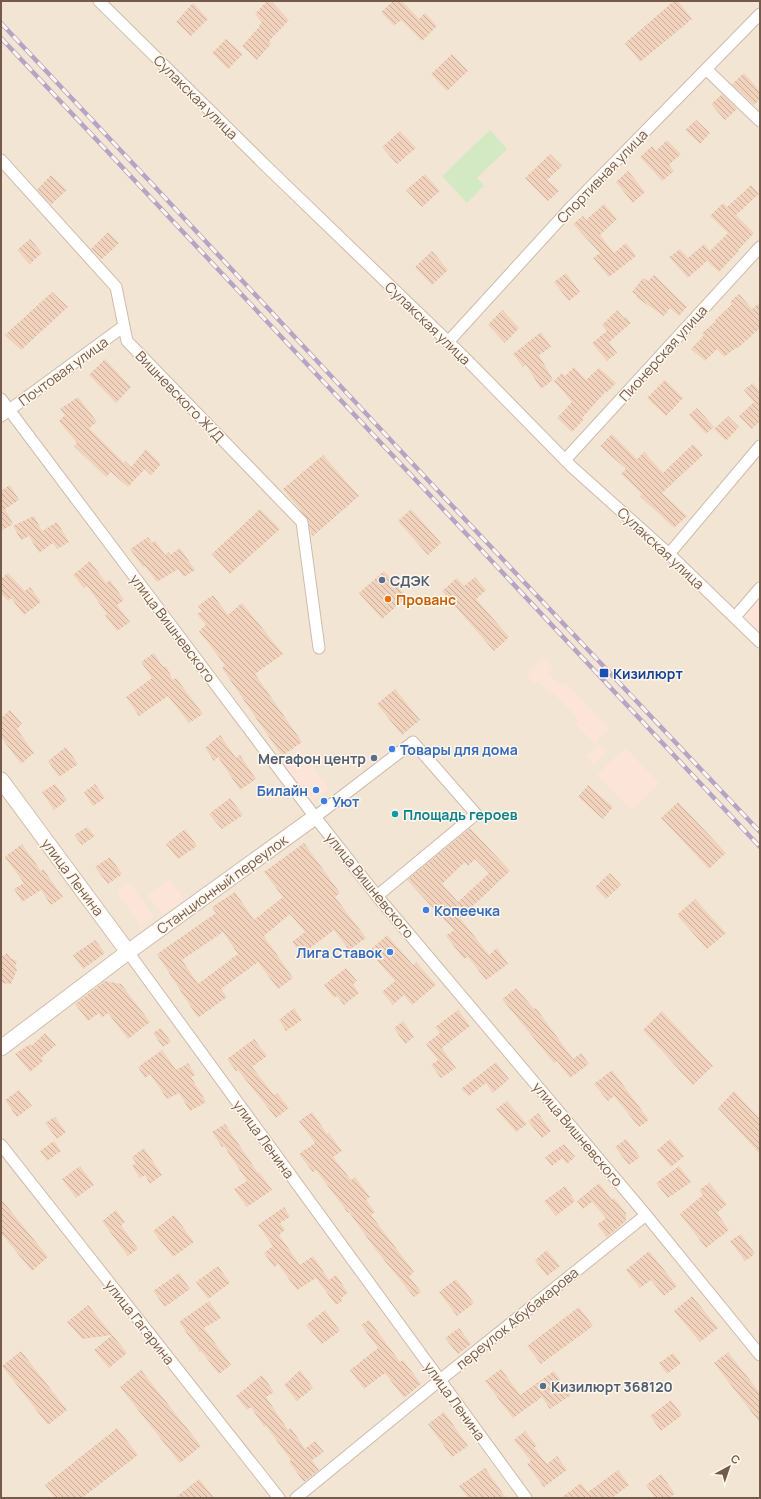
<svg xmlns="http://www.w3.org/2000/svg" width="761" height="1499" font-family="Manrope,sans-serif">
<style>
.residential{fill:#f3e5d4}
.commercial{fill:#fce4d9}
.garden{fill:#d3e9c4}
.building{fill:url(#building-back-hatch);fill-rule:evenodd}
.lines{fill:none;stroke-linecap:round;stroke-linejoin:round}
.street-casing{stroke:#cdbbac;stroke-width:13}
.secondary-casing{stroke:#d2bdac;stroke-width:17}
.street{stroke:#fff;stroke-width:11}
.secondary{stroke:#fff;stroke-width:15}
.rail-casing{stroke:#b6a4c5;stroke-width:4.5}
.rail{stroke:#fff7eb;stroke-width:3;stroke-dasharray:9;stroke-linecap:butt}
.service-dot{fill:#5c6f8a;stroke:#fff7eb;stroke-width:1.5}
.food-dot{fill:#e8710a;stroke:#fff7eb;stroke-width:1.5}
.transit-dot{fill:#1a4fb4;stroke:#fff7eb;stroke-width:1.5}
.shop-dot{fill:#3f7fe0;stroke:#fff7eb;stroke-width:1.5}
.culture-dot{fill:#0f9aa8;stroke:#fff7eb;stroke-width:1.5}
.labels{text-anchor:middle;dominant-baseline:central;stroke-width:3;stroke-linejoin:round;paint-order:stroke}
.street-label{font-size:14px;fill:#745a4b;stroke:#fff7eb}
.service-label{font-size:14px;font-weight:bold;fill:#4e5e75;stroke:#fff7eb;text-anchor:start}
.food-label{font-size:14px;font-weight:bold;fill:#c56008;stroke:#fff7eb;text-anchor:start}
.transit-label{font-size:14px;font-weight:bold;fill:#164399;stroke:#fff7eb;text-anchor:start}
.shop-label{font-size:14px;font-weight:bold;fill:#366cbe;stroke:#fff7eb;text-anchor:start}
.culture-label{font-size:14px;font-weight:bold;fill:#0d838f;stroke:#fff7eb;text-anchor:start}
</style>
<defs>
<pattern id="building-back-hatch" width="6" height="6" patternUnits="userSpaceOnUse"><rect width="6" height="6" fill="#f1d2bd"/><path d="M-1 5l2 2M0 0l6 6M5-1l2 2" fill="none" stroke="#c8ad9c"/></pattern>
</defs>
<rect width="100%" height="100%" fill="#fcf3e5"/>
<path class="residential" d="M1 1H760V1498H1Z"/>
<path class="commercial" d="M760 598V633L743 617Z
M544 657 553 667 548 673 561 686 565 683 610 729 595 744 576 724 579 720 554 693 552 695 538 681 535 684 526 675Z
M599 744 607 751 594 765 586 757Z
M299 748 329 789 312 801 281 761Z
M625 748 659 783 632 811 597 775Z
M170 879 184 900 163 915 147 895Z
M129 882 154 917 141 926 116 891Z"/>
<path class="garden" d="M490 130 507 149 477 178 484 186 467 203 442 176Z"/>
<path class="building" d="M267 1H271L289 20 269 41 271 44 257 60 242 46 260 26 259 25 262 22 255 14Z
M393 1H402L419 19 425 13 437 26 422 41 401 20 394 26 381 12Z
M674 1H678L692 19 640 62 625 43Z
M193 3 208 19 191 36 176 22Z
M226 39 243 54 228 69 212 53Z
M452 54 468 71 447 91 431 74Z
M744 73 760 91V99L754 105 732 84Z
M722 94 737 109 725 120 711 104Z
M696 120 710 133 700 144 685 130Z
M400 131 416 148 397 164 382 147Z
M667 140 681 154 669 165 674 171 662 181 640 157 652 146 656 151Z
M550 154 562 166 547 180 559 191 548 201 525 178Z
M628 171 645 192 633 203 616 182Z
M425 174 440 191 422 207 406 190Z
M51 175 67 190 51 205 37 190Z
M751 185 759 194 736 215 754 233 738 250 739 251 719 272 707 261 688 278 669 257 680 249 688 258 704 244 710 251 728 233 710 216 723 203 727 207Z
M604 204 617 219 600 235 614 253 626 243 636 256 609 277 593 258 600 253 573 224 583 216 586 220Z
M108 232 119 243 102 259 91 249Z
M30 239 42 253 30 264 17 250Z
M432 251 448 270 432 285 415 267Z
M566 273 580 292 569 301 554 282Z
M654 275 687 307 679 316 670 308 664 316 636 297 637 295 632 292 643 278 648 281Z
M52 292 68 307 21 350 5 335Z
M739 294 752 309 760 302V328L738 348 737 347 724 357 717 349 705 361 691 349 704 335 702 333 716 321 715 320 732 304 730 302Z
M502 310 519 328 505 343 488 325Z
M617 310 624 318 626 317 631 323 609 342 617 353 607 361 592 343 607 331 602 325Z
M541 332 551 347 539 355 553 380 541 389 526 365 523 367 513 354Z
M105 359 131 387 116 403 89 375Z
M574 367 586 380 599 368 616 383 607 392 606 391 582 418 584 419 572 432 557 418 572 402 554 381 562 373 565 376Z
M665 380 683 398 666 416 647 398Z
M753 383 760 392V421L752 429 739 416 754 402 744 390Z
M78 397 97 422 89 428 124 463 125 461 131 467 146 449 161 464 151 475 145 469 128 487 111 472 106 477 74 446 77 443 59 421 65 415 60 409Z
M697 408 714 427 706 434 689 415Z
M728 416 739 427 726 441 714 429Z
M612 434 637 459 644 452 663 473 693 444 703 455 662 493 687 516 674 528 640 496 642 494 621 474 626 469 600 446Z
M323 455 359 496 313 536 311 533 307 518 283 489Z
M10 485 19 500 5 509 13 524 1 531V491Z
M260 509 280 529 230 574 212 554Z
M411 509 441 543 428 555 398 521Z
M34 516 42 531 57 522 69 542 57 549 53 543 39 553 29 536 21 540 13 526Z
M148 537 152 543 155 540 165 555 169 552 170 555 180 548 195 570 184 577 178 569 157 582 145 566 143 567 130 549Z
M90 561 106 583 110 580 124 600 117 605 130 622 117 631 105 615 107 614 87 586 84 588 73 575Z
M384 571 407 597 382 619 359 593Z
M8 573 25 591 30 587 41 602 24 615 11 598 8 601 1 594V579Z
M475 577 486 590 476 599 509 637 494 651 442 591 457 578 464 586Z
M213 595 228 615 242 603 283 654 255 674 302 742 282 756 222 668 225 665 199 631 206 625 197 614 202 611 198 606Z
M154 653 163 667 166 666 173 680 176 678 203 714 189 723 168 696 139 716 126 697 152 678 141 662Z
M395 689 420 720 402 735 377 704Z
M10 710 22 724 17 729 34 753 21 764 1 737V718Z
M220 735 236 758 240 755 256 779 240 790 218 757 214 761 205 748Z
M66 747 78 764 59 777 48 761Z
M55 784 67 800 54 810 42 792Z
M95 784 105 798 93 806 84 792Z
M588 785 613 807 603 819 578 797Z
M230 798 243 815 222 829 209 814Z
M678 802 726 853 709 869 661 818Z
M87 827 95 836 82 845 74 835Z
M470 828 510 871 460 918 489 955 497 948 508 964 486 980 468 957 464 959 446 936 454 930 407 880ZM475 859 489 873 458 902 442 884 465 862 468 866Z
M185 829 197 846 178 859 166 844Z
M304 843 340 893 335 897 366 938 349 950 334 930 302 954 292 942 305 932 290 914 264 936 293 978 278 989 258 962 221 989 227 997 198 1018 157 954 216 913 212 907 235 892 254 920 283 897 264 872ZM223 932 238 954 198 984 182 960Z
M22 844 41 871 43 869 63 897 51 905 41 890 22 902 14 889 24 883 5 857Z
M110 857 122 874 108 884 95 867Z
M610 873 621 885 606 899 595 887Z
M695 899 726 933 707 949 677 915Z
M387 935 413 965 416 962 436 985 412 1005 404 995 393 1005 382 992 395 981 369 951Z
M95 940 105 953 83 969 73 955Z
M7 953 10 958 17 961 15 966 17 970 11 984 1 983V957Z
M346 968 357 981 353 984 359 993 344 1005 337 996 334 998 324 985Z
M105 981 121 984 150 1022 128 1039 108 1013 102 1018 99 1013 88 1021 75 1004Z
M516 988 534 1009 536 1008 573 1059 581 1053 589 1064 570 1078 557 1061 554 1063 502 999Z
M294 1008 302 1020 286 1031 279 1020Z
M458 1010 470 1026 442 1048 456 1068 441 1078 431 1065 438 1060 426 1044 440 1033 435 1027Z
M662 1011 713 1066 693 1085 643 1030Z
M403 1021 414 1037 405 1044 394 1028Z
M161 1028 171 1042 163 1047 153 1033Z
M45 1033 56 1045 41 1058 43 1061 30 1072 15 1054 30 1044 31 1046Z
M254 1039 267 1056 252 1067 274 1095 277 1093 289 1108 276 1118 238 1070 236 1071 227 1059Z
M162 1050 176 1070 188 1063 195 1075 191 1077 206 1102 190 1111 179 1093 167 1099 150 1074 145 1078 138 1067Z
M496 1062 509 1079 493 1093 486 1083 469 1096 461 1089Z
M612 1070 649 1120 639 1127 614 1096 608 1101 594 1084Z
M19 1090 32 1106 17 1117 5 1100Z
M734 1091 760 1119V1154L718 1108Z
M507 1101 527 1124 516 1132 496 1109Z
M312 1112 327 1134 329 1133 342 1151 333 1157 351 1180 355 1177 370 1197 366 1200 375 1212 371 1215 414 1272 409 1276 421 1292 414 1297 376 1250 349 1212 348 1213 316 1170 313 1172 299 1154 315 1143 299 1121Z
M538 1113 551 1131 542 1138 528 1121Z
M55 1117 66 1132 57 1139 45 1123Z
M225 1124 258 1173 259 1172 272 1190 247 1207 234 1189 247 1181 224 1146 222 1147 212 1132Z
M626 1139 640 1157 629 1165 615 1147Z
M670 1139 684 1156 671 1167 657 1150Z
M54 1141 61 1151 47 1161 40 1151Z
M564 1144 575 1157 567 1164 562 1158 552 1166 545 1157Z
M144 1148 162 1175 150 1184 145 1175 140 1178 132 1166 136 1163 132 1157Z
M80 1166 94 1185 76 1198 62 1179Z
M679 1166 691 1182 668 1198 656 1183Z
M599 1183 612 1200 614 1198 626 1213V1221L607 1237 597 1225 606 1218 592 1202 583 1209 577 1201Z
M709 1183 727 1204 717 1213 729 1230 706 1248 680 1214 703 1195 699 1190Z
M565 1186 575 1201 556 1216 544 1201Z
M1 1199 48 1257 32 1271 1 1233Z
M284 1207 290 1217 280 1223 285 1230 279 1235 300 1265 313 1256 329 1280 336 1275 348 1293 341 1298 342 1301 336 1305 316 1278 297 1290 278 1264 274 1267 264 1253 273 1246 258 1225Z
M116 1210 125 1222 121 1225 138 1249 128 1256 102 1221Z
M174 1215 194 1242 173 1257 153 1231Z
M741 1234 755 1254 745 1261 730 1241Z
M547 1250 560 1266 547 1276 535 1260Z
M649 1251 677 1286 664 1296 651 1280 640 1288 626 1270Z
M218 1266 230 1283 208 1299 196 1282Z
M179 1273 190 1289 165 1307 153 1291Z
M456 1279 474 1303 457 1316 439 1292Z
M692 1296 718 1328 700 1342 674 1311Z
M209 1301 221 1318 204 1328 231 1365 219 1374 201 1351 200 1352 179 1322Z
M88 1305 127 1353 109 1368 94 1350 112 1335 82 1339 67 1322Z
M579 1307 593 1326 541 1364 527 1346Z
M325 1310 340 1331 322 1344 306 1325Z
M369 1320 400 1362 403 1360 421 1384 404 1398 385 1373 364 1389 350 1370 378 1348 361 1325Z
M459 1328 471 1344 458 1354 445 1338Z
M21 1351 67 1410 48 1425 2 1366Z
M728 1352 760 1393V1423L714 1363Z
M673 1353 681 1363 667 1374 659 1363Z
M501 1369 520 1395 554 1371 571 1395 550 1409 542 1397 513 1418 485 1381Z
M141 1370 201 1446 180 1463 120 1387Z
M300 1370 313 1388 297 1401 284 1385Z
M262 1375 274 1392 266 1397 288 1430 291 1428 305 1449 315 1441 324 1452 312 1460 319 1470 304 1482 289 1462 291 1460 266 1426 264 1427 251 1407 247 1410 236 1396Z
M671 1400 682 1415 661 1431 650 1416Z
M444 1412 468 1446 452 1457 428 1424Z
M117 1428 138 1455 82 1498H55L45 1485Z
M525 1431 537 1446 534 1448 547 1464 557 1456 567 1470 544 1487 527 1464 531 1461 514 1440Z
M485 1468 506 1498H468L459 1486Z
M618 1470 629 1485 612 1498H561L581 1483 588 1492Z
M661 1474 675 1494 669 1498H655L646 1485Z
M199 1479 214 1498H175Z"/>
<g class="lines">
<g class="street-casing">
<path id="street" d="M99 1 268 168 465 358 572 467 669 554 760 642
M706 69 760 121
M1 160 116 287 127 341 302 522 319 648
M448 342 573 205 760 14
M1 399 315 817 377 896 646 1215 760 1355
M1 416 124 326
M565 460 760 247
M669 554 760 446
M735 617 760 588
M315 817 413 742 476 814 377 896
M128 952 526 1498
M1 1145 279 1498
M296 1498 440 1380 646 1215"/>
</g>
<g class="secondary-casing">
<path id="secondary" d="M1 780 128 952
M1 1048 128 952 315 817"/>
</g>
<use href="#street" class="street"/>
<use href="#secondary" class="secondary"/>
<g class="rail-casing">
<path id="rail" d="M1 23 155 187 426 478 760 832
M1 38 760 847"/>
</g>
<use href="#rail" class="rail"/>
</g>
<g class="service-dot">
<circle cx="382" cy="580" r="4"/>
<circle cx="374" cy="758" r="4"/>
<circle cx="543" cy="1386" r="4"/>
</g>
<circle class="food-dot" cx="388" cy="599" r="4"/>
<rect class="transit-dot" x="599" y="668" width="10" height="10" rx="2"/>
<g class="shop-dot">
<circle cx="392" cy="749" r="4"/>
<circle cx="316" cy="790" r="4"/>
<circle cx="324" cy="801" r="4"/>
<circle cx="426" cy="910" r="4"/>
<circle cx="390" cy="952" r="4"/>
</g>
<circle class="culture-dot" cx="395" cy="814" r="4"/>
<g class="labels">
<g class="street-label">
<text transform="translate(196 97) rotate(45)">Сулакская улица</text>
<text transform="translate(602 176) rotate(-46)">Спортивная улица</text>
<text transform="translate(428 323) rotate(44)">Сулакская улица</text>
<text transform="translate(663 353) rotate(-48)">Пионерская улица</text>
<text transform="translate(63 371) rotate(-36)">Почтовая улица</text>
<text transform="translate(180 396) rotate(46)">Вишневского Ж/Д</text>
<text transform="translate(661 548) rotate(43)">Сулакская улица</text>
<text transform="translate(173 628) rotate(53)">улица Вишневского</text>
<text transform="translate(73 877) rotate(53)">улица Ленина</text>
<text transform="translate(222 884) rotate(-36)">Станционный переулок</text>
<text transform="translate(370 885) rotate(51)">улица Вишневского</text>
<text transform="translate(578 1134) rotate(50)">улица Вишневского</text>
<text transform="translate(264 1139) rotate(54)">улица Ленина</text>
<text transform="translate(517 1318) rotate(-39)">переулок Абубакарова</text>
<text transform="translate(140 1322) rotate(52)">улица Гагарина</text>
<text transform="translate(455 1401) rotate(54)">улица Ленина</text>
</g>
<g class="service-label">
<text x="390" y="580">СДЭК</text>
<text x="366" y="758" text-anchor="end">Мегафон центр</text>
<text x="551" y="1386">Кизилюрт 368120</text>
</g>
<g class="food-label">
<text x="396" y="599">Прованс</text>
</g>
<g class="transit-label">
<text x="613" y="673">Кизилюрт</text>
</g>
<g class="shop-label">
<text x="400" y="749">Товары для дома</text>
<text x="308" y="790" text-anchor="end">Билайн</text>
<text x="332" y="801">Уют</text>
<text x="434" y="910">Копеечка</text>
<text x="382" y="952" text-anchor="end">Лига Ставок</text>
</g>
<g class="culture-label">
<text x="403" y="814">Площадь героев</text>
</g>
</g>
<rect width="761" height="1499" fill="none" stroke="#745a4b" stroke-width="4"/>
<g transform="translate(729 1467) rotate(40)" stroke="#fff7eb" stroke-width="3" paint-order="stroke">
<path d="M0-3L7 15L0 10L-7 15Z" fill="#745a4b"/>
<text y="-6" font-size="11" font-weight="bold" text-anchor="middle" fill="#745a4b">С</text>
</g>
</svg>
